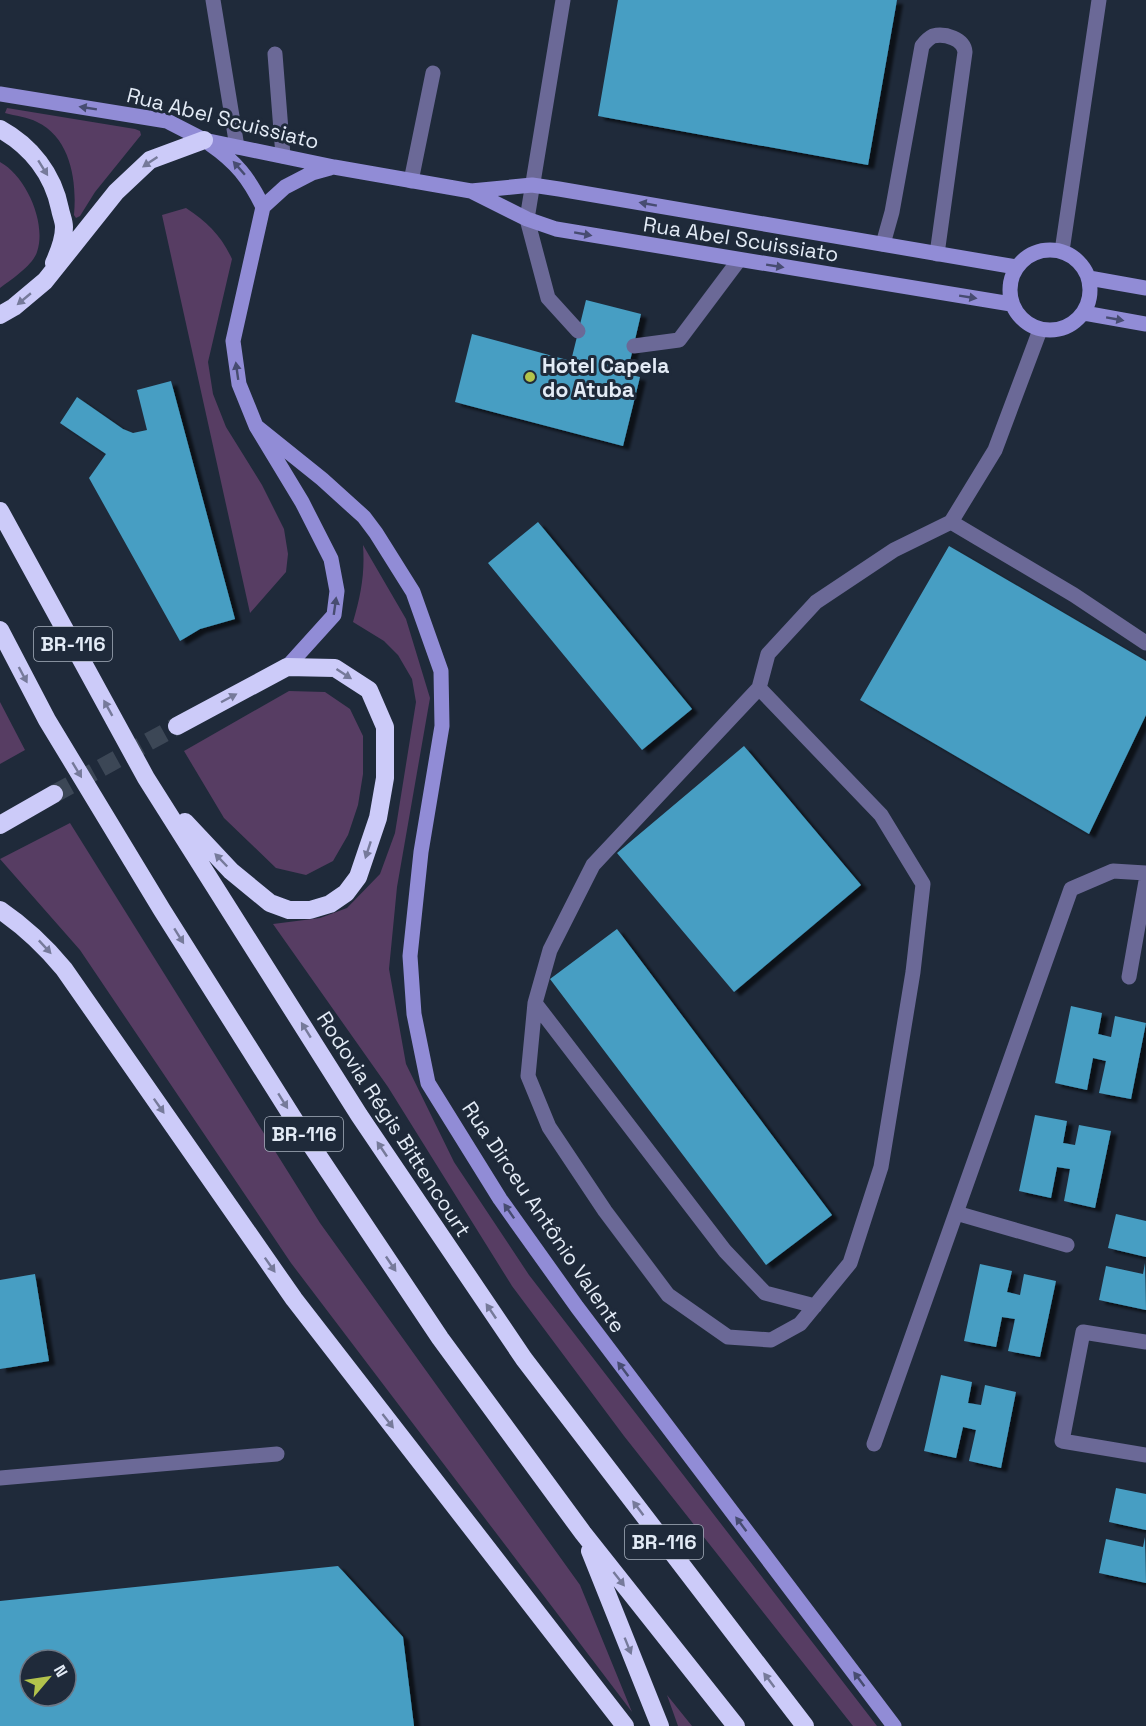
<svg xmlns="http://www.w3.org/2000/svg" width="1146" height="1726" font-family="'Space Grotesk',sans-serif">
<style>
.green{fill:#573d63}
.building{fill:#479ec3;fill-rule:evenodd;filter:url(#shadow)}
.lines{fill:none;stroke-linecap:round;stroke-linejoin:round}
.highway-tunnel{stroke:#3c4756;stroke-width:18;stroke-dasharray:18 9;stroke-linecap:butt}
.lane{stroke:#6b6997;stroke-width:15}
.street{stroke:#6b6997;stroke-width:15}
.secondary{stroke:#918cd6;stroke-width:15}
.highway{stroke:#cccbf9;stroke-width:18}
.oneway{fill:#474c71}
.oneway2{fill:#767a9a}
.poi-dot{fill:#b2c34c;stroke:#1f2a3a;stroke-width:2}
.labels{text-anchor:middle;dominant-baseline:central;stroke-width:6;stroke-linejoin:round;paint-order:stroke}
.shield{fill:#1f2a3a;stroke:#a8b1be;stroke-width:1.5}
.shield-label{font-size:20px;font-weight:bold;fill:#e3ebf6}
.street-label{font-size:21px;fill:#e3ebf6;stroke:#1f2a3a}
.poi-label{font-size:21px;font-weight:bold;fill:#e3ebf6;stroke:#1f2a3a;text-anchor:start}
</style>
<defs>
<filter id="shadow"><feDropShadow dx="6" dy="4" stdDeviation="1.5" flood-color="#0009"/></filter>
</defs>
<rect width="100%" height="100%" fill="#1f2a3a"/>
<path class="green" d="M7 108 135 129 140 131 141 135 95 192 80 216 76 218 74 215C77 182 71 138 37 122 28 117 15 116 5 113Z
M0 162C26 176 47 223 37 252 33 265 11 280 0 288Z
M186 208C207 222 221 235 232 259L208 362 213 394 226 427 262 485 284 529 288 554 286 572 250 613 162 215Z
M363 545 406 619 430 698 397 887 389 969 406 1064 454 1162 529 1275 877 1726H853L624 1436 512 1286 388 1087 273 924 320 918 347 908 380 874 395 833 416 702 412 679 398 655 384 641 353 622C361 595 365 573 363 545Z
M289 691 325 692 350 709 363 736V774L358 805 348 835 333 861 306 875 276 868 224 818 184 751Z
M0 702 25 750 0 764Z
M70 823 320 1223 580 1585 632 1712 291 1263 80 950 0 859Z
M667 1695 692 1726H678Z"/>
<path class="building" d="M618 0H897L868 165 598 116Z
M586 300 641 314 627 374 640 377 623 446 455 402 472 334 571 361Z
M171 381 235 619 200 629 180 641 89 478 106 454 60 423 77 397 123 429 133 433 147 430 137 390Z
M538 522 692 709 642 750 488 563Z
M949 546 1146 661V715L1089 834 860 700Z
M744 746 861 885 734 992 617 853Z
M617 929 832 1215 766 1265 550 979Z
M1071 1006 1102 1013 1098 1034 1111 1037 1115 1016 1146 1023 1131 1099 1099 1093 1106 1061 1093 1058 1087 1090 1055 1083Z
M1035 1115 1067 1121 1063 1143 1075 1145 1079 1125 1111 1131 1095 1208 1064 1201 1070 1169 1057 1167 1051 1198 1019 1191Z
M1116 1214 1146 1221V1257L1108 1248Z
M1145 1263 1146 1310 1099 1300 1106 1266 1143 1274Z
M980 1264 1012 1271 1007 1292 1020 1295 1024 1274 1056 1281 1040 1357 1008 1351 1015 1319 1002 1317 996 1347 964 1341Z
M35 1274 49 1361 0 1369V1280Z
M941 1375 972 1382 968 1403 981 1405 985 1385 1016 1392 1001 1468 969 1461 976 1430 963 1427 956 1458 924 1451Z
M1116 1488 1146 1494V1530L1109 1522Z
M1145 1537 1146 1583 1099 1573 1106 1539 1143 1547Z
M338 1566 403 1637 414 1726H0V1601ZM30 1660H66V1696H30Z"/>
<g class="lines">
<path class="highway-tunnel" d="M54 794 177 726"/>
<path class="lane" d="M213 0 237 147
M275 54 283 156
M411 181 433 73
M527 219 548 298 578 331
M883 244 892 212 922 46C925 42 929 38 933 36 945 33 964 39 965 52L937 254
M634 346 679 340 739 260
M951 522 1074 595 1146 643
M759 688 881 815 923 884 913 972 881 1167 850 1263 800 1324 771 1340 728 1337 668 1295 605 1211 549 1127 528 1076 535 1003 550 950 593 865 759 688 768 654 816 602 894 550 951 522 995 450 1040 330
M1129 977 1146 881
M535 1003 725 1251 765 1293 815 1306
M956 1213 1067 1245
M1146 1342 1083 1332 1062 1441 1146 1455
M874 1444 1071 889 1113 871 1146 873
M0 1478 277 1454"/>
<path class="street" d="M527 219 563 0
M1062 251 1099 0"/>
<path class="secondary" d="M0 94 167 121 204 140 334 167 471 191 527 219 556 229 1011 304
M210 144C236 162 249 178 263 207
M471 191 532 185 559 189 1016 267
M1010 290a40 40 0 1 1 80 0a40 40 0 1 1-80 0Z
M1089 278 1146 288
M1084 313 1146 324
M256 426 322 479 364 517 376 533 413 592 441 671 442 726 421 852 410 956 414 1014 428 1083 500 1199 577 1307 894 1726
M287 667 334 615 337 591 331 559 302 502 256 426 239 384 233 341 263 207 285 187 312 173 330 168"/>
<path class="highway" d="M0 129C31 146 53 174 60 209 61 215 64 221 64 227 64 240 59 252 54 263
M0 315 14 307 45 281 116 192 150 160 204 140
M0 511 146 778 359 1115 524 1359 805 1726
M0 630 47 720 162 910 295 1121 440 1338 583 1533 736 1726
M177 726 287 667 335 668 369 690 385 727V778L378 818 358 877 346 893 330 904 310 910H289L270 903 231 871 185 822
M0 825 54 794
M0 910C25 927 45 946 64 969L294 1299 625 1726
M590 1551 660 1726"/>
</g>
<defs><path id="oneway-solid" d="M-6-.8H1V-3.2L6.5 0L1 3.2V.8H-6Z" transform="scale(1.5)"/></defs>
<g class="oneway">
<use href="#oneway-solid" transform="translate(88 108) rotate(-171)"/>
<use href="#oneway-solid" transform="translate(239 168) rotate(-131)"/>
<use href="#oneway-solid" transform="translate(648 204) rotate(-170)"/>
<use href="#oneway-solid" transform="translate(583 234) rotate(10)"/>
<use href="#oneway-solid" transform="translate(775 266) rotate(9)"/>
<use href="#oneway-solid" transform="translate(968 297) rotate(9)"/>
<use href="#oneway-solid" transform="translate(1115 319) rotate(10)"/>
<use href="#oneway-solid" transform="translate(237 371) rotate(-98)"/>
<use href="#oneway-solid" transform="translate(335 606) rotate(-82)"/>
<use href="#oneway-solid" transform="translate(509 1211) rotate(-125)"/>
<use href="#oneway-solid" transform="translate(623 1369) rotate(-127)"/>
<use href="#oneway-solid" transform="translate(741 1524) rotate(-127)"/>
<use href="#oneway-solid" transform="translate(859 1679) rotate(-127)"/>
</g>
<g class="oneway2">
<use href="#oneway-solid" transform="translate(150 162) rotate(146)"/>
<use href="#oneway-solid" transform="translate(43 168) rotate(58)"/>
<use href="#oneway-solid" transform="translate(24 299) rotate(140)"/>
<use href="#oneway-solid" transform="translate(344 674) rotate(33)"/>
<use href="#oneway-solid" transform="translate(23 675) rotate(62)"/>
<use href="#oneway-solid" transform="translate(229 698) rotate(-28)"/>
<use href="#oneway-solid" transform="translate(108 708) rotate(-119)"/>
<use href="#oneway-solid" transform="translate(77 770) rotate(59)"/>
<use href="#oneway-solid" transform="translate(368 850) rotate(108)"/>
<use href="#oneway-solid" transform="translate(221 860) rotate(-134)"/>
<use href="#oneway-solid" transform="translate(179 936) rotate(58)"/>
<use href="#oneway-solid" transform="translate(45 947) rotate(47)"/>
<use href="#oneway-solid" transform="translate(306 1030) rotate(-122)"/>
<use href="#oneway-solid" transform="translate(283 1101) rotate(58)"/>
<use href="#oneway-solid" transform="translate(159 1106) rotate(55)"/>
<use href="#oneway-solid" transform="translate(382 1149) rotate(-124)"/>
<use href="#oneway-solid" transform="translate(391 1264) rotate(56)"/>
<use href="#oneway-solid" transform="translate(270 1265) rotate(55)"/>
<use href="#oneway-solid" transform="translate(491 1311) rotate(-124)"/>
<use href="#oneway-solid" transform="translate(388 1421) rotate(52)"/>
<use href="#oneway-solid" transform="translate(638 1508) rotate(-127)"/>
<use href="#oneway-solid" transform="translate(619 1579) rotate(52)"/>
<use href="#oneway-solid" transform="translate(628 1646) rotate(68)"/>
<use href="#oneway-solid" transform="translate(769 1680) rotate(-127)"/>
</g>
<circle class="poi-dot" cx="530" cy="377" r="6"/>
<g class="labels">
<g class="shield">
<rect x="34" y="627" width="78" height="34" rx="4.5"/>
<rect x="265" y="1117" width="78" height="34" rx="4.5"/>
<rect x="625" y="1525" width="78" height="34" rx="4.5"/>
</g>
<g class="shield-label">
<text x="73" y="644">BR-116</text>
<text x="304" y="1134">BR-116</text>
<text x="664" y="1542">BR-116</text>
</g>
<g class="street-label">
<text transform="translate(223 118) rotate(14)">Rua Abel Scuissiato</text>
<text transform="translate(741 239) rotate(9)">Rua Abel Scuissiato</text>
<text transform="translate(394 1124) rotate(57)">Rodovia Régis Bittencourt</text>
<text transform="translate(544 1217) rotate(56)">Rua Dirceu Antônio Valente</text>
</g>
<g class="poi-label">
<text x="542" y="365">Hotel Capela<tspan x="542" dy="24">do Atuba</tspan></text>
</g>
</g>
<g transform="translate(48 1678) rotate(61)"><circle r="28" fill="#1f2a3a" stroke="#6d7785" stroke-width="1.5"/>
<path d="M0-4.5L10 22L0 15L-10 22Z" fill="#b2c34c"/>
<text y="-9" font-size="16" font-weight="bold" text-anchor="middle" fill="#e3ebf6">N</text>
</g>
</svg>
